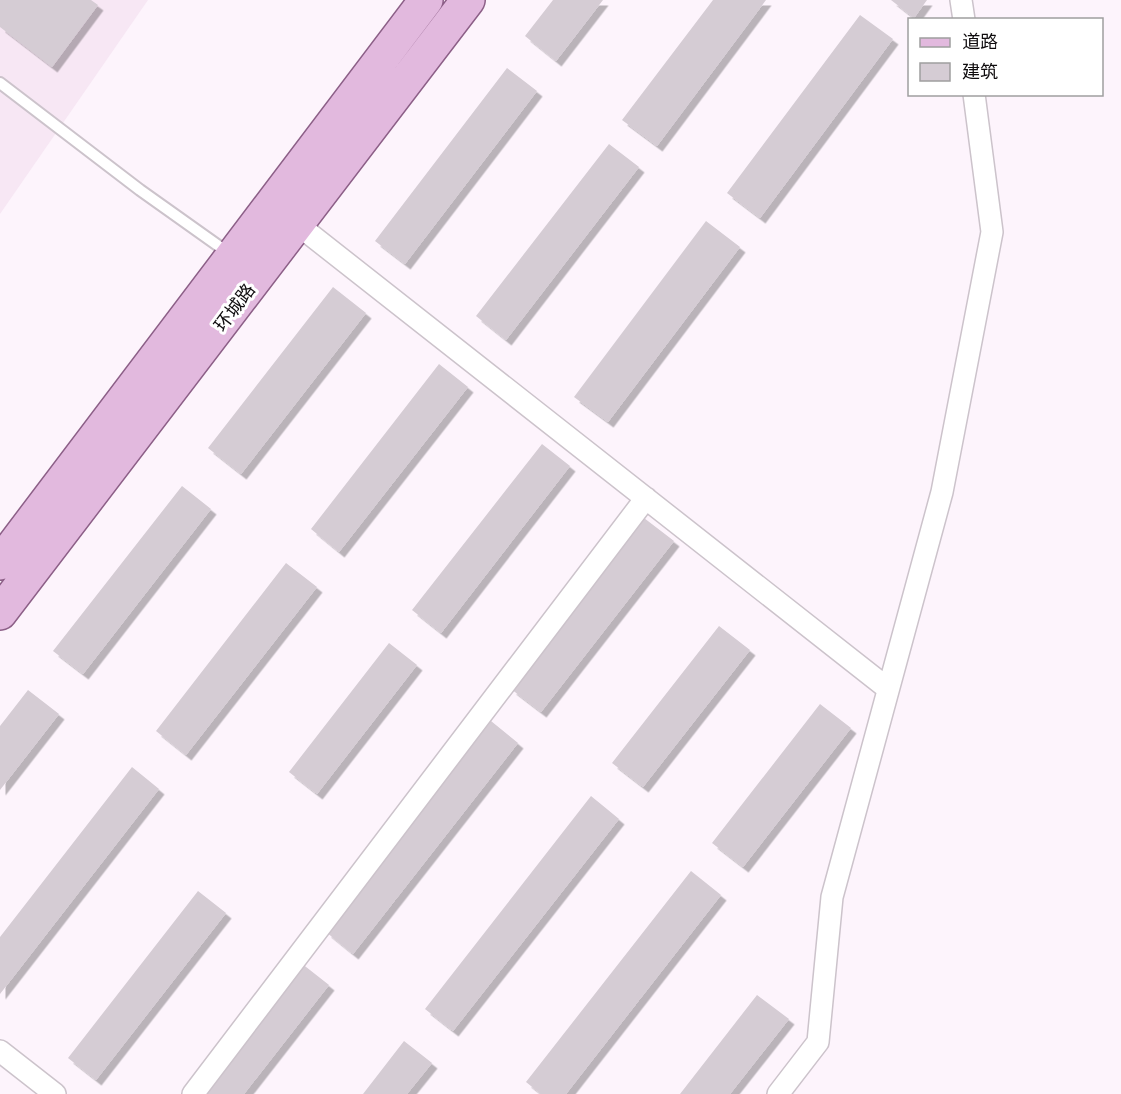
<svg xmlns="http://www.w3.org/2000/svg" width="1121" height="1094" font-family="Commissioner,'Noto Sans SC',sans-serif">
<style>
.built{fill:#f7e7f4}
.building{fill:#d5ccd4;filter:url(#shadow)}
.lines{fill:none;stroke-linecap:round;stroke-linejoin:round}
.lane-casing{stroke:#ccc3cb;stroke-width:14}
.street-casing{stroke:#ccc3cb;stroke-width:24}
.primary-casing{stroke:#8c5f87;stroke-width:36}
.lane{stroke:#fff;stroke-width:10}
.street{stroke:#fff;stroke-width:21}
.primary{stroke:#e2b9de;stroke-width:33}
.labels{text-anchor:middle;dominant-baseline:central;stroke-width:6;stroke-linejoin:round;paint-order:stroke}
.street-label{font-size:18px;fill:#0f0c0e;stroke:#fff}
</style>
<defs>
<filter id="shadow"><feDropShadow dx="5.5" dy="5.5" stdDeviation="0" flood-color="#0004"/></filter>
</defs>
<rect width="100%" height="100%" fill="#fdf4fc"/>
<path class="built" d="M0 0H148L0 214Z"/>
<path class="building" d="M0 0H91L98 5 52 67 0 27Z
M553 0H603L556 61 525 36Z
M713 0H766L657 146 622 120Z
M891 0H927L914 18Z
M860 15 893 39 760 218 727 193Z
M507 68 537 91 405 264 375 241Z
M609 144 639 167 506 340 476 316Z
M706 221 740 247 608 422 574 397Z
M333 287 366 313 241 474 208 448Z
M439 364 468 387 339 552 311 529Z
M542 444 570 466 441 633 412 610Z
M182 486 211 509 83 674 53 651Z
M644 518 674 541 541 712 511 689Z
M286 563 317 587 186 755 156 731Z
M719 626 750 650 643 787 612 763Z
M389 643 417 665 317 794 289 772Z
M28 690 59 714 0 790V726Z
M820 704 851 728 743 867 712 843Z
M491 721 518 743 353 954 326 932Z
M132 767 159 789 0 994V937Z
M591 796 619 819 453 1031 425 1009Z
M691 871 721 895 566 1094H541L526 1082Z
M198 891 226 913 96 1080 68 1058Z
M301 963 329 985 244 1094H199Z
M757 995 789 1019 730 1094H680Z
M404 1041 432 1063 407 1094H363Z"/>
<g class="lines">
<g class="lane-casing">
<path id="lane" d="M0 83 140 190 230 254"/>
</g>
<g class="street-casing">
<path id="street" d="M961 0 964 20
M297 224 887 688
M0 1051 55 1094
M193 1094 646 498
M778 1094 818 1042 832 897 942 492 992 232 974 94"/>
</g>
<g class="primary-casing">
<path id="primary" d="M0 563 426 0
M0 613 468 0"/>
</g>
<use href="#lane" class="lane"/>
<use href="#street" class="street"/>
<use href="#primary" class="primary"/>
</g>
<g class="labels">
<g class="street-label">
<text transform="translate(234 307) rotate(-53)">环城路</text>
</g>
</g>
<rect x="908" y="18" width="195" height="78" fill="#ffffff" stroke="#9f9e9f" stroke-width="1.5"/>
<rect x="920" y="38" width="30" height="9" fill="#e2b9de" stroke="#9f9e9f" stroke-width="1.5"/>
<text x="962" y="48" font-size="18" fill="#0f0c0e">道路</text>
<rect x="920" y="63" width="30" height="18" fill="#d5ccd4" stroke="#9f9e9f" stroke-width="1.5"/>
<text x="962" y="78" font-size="18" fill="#0f0c0e">建筑</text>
</svg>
